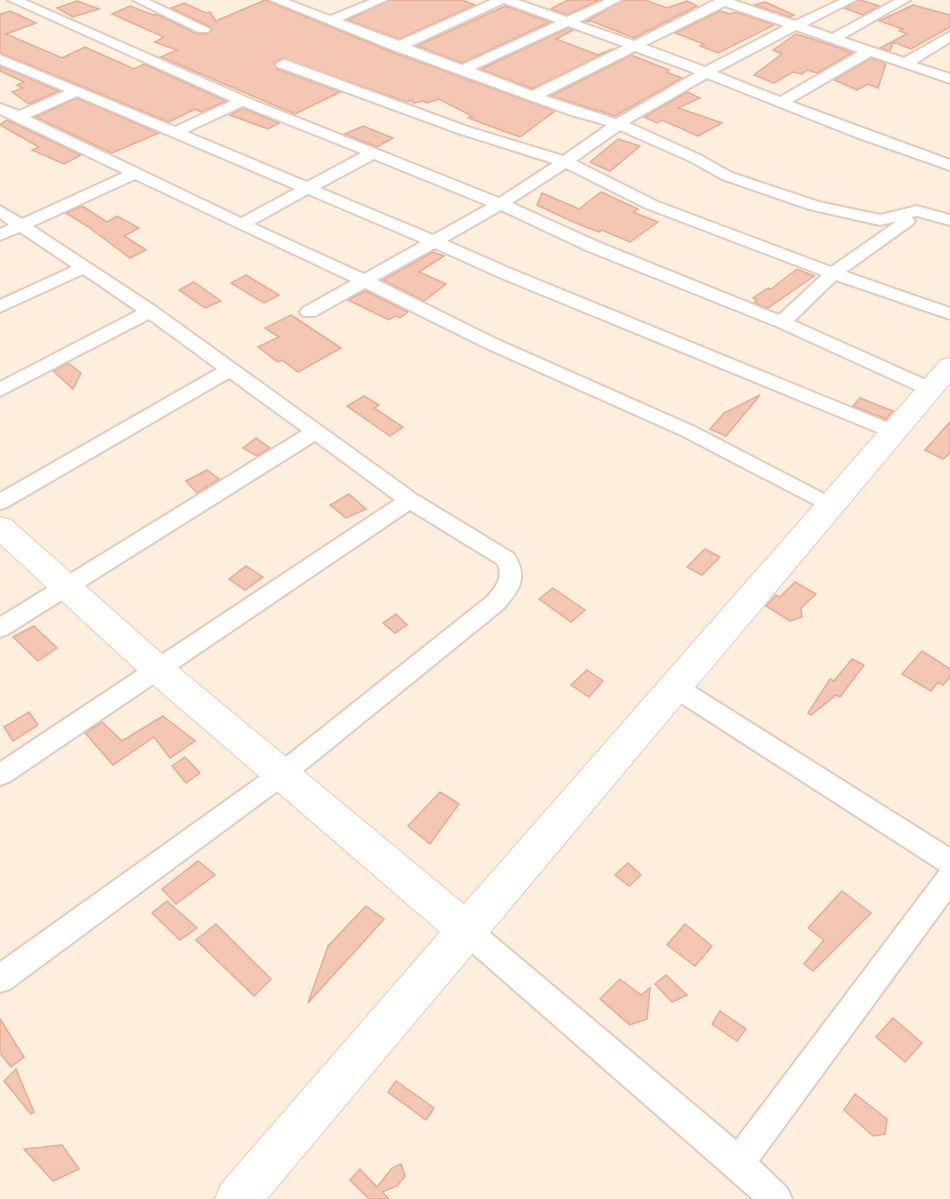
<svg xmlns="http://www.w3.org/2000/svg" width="950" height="1199" font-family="Figtree,sans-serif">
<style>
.building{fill:#f3c7b4;stroke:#e6ac95;stroke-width:1.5}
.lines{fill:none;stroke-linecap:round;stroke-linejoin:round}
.street-casing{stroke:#e2cbbd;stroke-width:4}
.secondary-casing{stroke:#e8cbba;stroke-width:2}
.street{fill:#fff;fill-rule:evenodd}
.secondary{fill:#fff;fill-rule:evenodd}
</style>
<rect width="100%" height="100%" fill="#fdeede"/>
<path class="building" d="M265 0 392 52 555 111 520 137 468 118 472 116 439 99 427 103 423 101 414 103 411 100 407 102 282 58 274 63 277 69 340 92 295 114 161 57 177 50 155 42 164 37 112 14 130 6 153 15 156 14 197 34H208L212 30 211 27 171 8 184 3 206 13 210 12 216 21Z
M389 0H462L475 5 399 39 348 20Z
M568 0H599L567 15 551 9Z
M623 0H645L667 8 687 1 697 6 634 38 591 21 585 22Z
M858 0H861L879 6 863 15 844 8Z
M77 1 99 9 73 17 57 8Z
M765 2 794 15 790 17 754 5Z
M913 5 950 15V27L911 49 893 42 890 51 880 48 907 34 899 31 903 29 879 21Z
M505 6 550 22 462 63 417 46Z
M10 11 36 23 6 34 62 58 85 47 134 69 144 64 226 101 201 112 195 109 169 122 0 53V14Z
M720 11 730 14 736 12 774 25 718 53 700 46 704 44 675 33Z
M568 28 573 30 556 39 598 55 613 49 532 89 481 69Z
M796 34 834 46 852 53 817 73 807 70 802 74 793 72 774 83 754 75 782 54 773 50Z
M631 55 669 70 666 72 682 78 615 116 551 96Z
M871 58 886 63 878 88 868 84 857 90 834 80Z
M0 66 59 91 29 104 12 92 23 88 17 85 24 82 0 71Z
M687 92 700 98 678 108 722 123 698 136 662 120 657 123 644 117Z
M77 98 159 133 112 153 35 117Z
M243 108 279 123 268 129 230 115Z
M7 120 81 155 64 164 32 150 39 147 0 125Z
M363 126 393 138 377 147 345 134Z
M618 139 640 146 610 171 590 162Z
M601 192 638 209 633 212 658 222 630 242 602 230 599 232 578 224 537 205 542 193 579 209Z
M82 206 107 222 117 216 139 228 124 236 146 250 130 258 87 226 66 213Z
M433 252 444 256 419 272 446 284 424 301 383 280Z
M797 269 814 276 768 308 754 303 757 300 753 298 768 288 771 289Z
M246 275 279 295 264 303 231 283Z
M194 282 221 301 205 308 179 290Z
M365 291 408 312 400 318 395 316 389 320 348 300Z
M291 315 341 348 298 372 282 360 278 362 258 347 279 337 265 328Z
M68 363 81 373 73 389 53 371Z
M760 395 726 436 710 429 724 413Z
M364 396 379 405 374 408 403 427 390 436 347 406Z
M860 398 870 402 893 411 886 419 853 406Z
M950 422V453L943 459 925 450Z
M256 438 270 448 257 456 243 448Z
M207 470 219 479 197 493 186 481Z
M349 494 366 509 346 518 330 505Z
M705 549 720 557 702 575 687 567Z
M246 566 263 577 245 590 229 579Z
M795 582 816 594 801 608 802 617 790 621 766 606 776 595 780 597Z
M553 588 585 610 571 622 539 599Z
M396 614 407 625 395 633 383 623Z
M34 626 57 648 38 661 13 637Z
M922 651 950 669V677L943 685 938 682 931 691 902 674Z
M852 659 864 665 840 697 836 695 811 715 808 713 830 679 834 681Z
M587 670 603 681 589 697 571 685Z
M29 712 38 725 13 741 4 727Z
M163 716 195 741 170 758 154 737 113 765 85 733 102 722 122 741Z
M185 757 200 773 186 783 172 766Z
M440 792 459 804 430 844 408 826Z
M198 861 215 875 176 904 162 889Z
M628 863 641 875 629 886 615 875Z
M842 891 871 913 813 971 804 964 824 940 808 928Z
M167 901 197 928 180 940 152 913Z
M366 906 384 919 308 1003 328 946Z
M216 924 271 979 254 996 196 940Z
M685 924 712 946 695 966 667 945Z
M666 975 687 995 672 1002 655 984Z
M620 979 641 995 650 988 647 1019 630 1025 600 999Z
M720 1011 746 1029 737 1041 712 1024Z
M893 1018 922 1043 905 1062 876 1037Z
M0 1019 24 1057 11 1067 0 1053Z
M16 1069 34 1112 31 1114 4 1081Z
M396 1081 434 1108 426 1120 388 1092Z
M855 1094 887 1119 885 1134 873 1136 844 1110Z
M62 1145 79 1169 53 1181 24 1149Z
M401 1164 405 1176 397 1186 382 1192 389 1199H369L350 1180 360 1169 377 1187 392 1168Z"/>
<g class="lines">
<g class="street-casing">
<path id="street" d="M8 0H25L248 98 499 198 553 163 458 133 278 67 276 64 283 60 288 61 468 127 563 156 607 125 571 115 393 50 270 0H288L330 16 370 0H387L342 20 399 41 491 0H518L567 17 605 0H621L579 22 634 41 715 0H733L795 21 840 0H856L807 25 832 34 895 0H910L844 38 904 58 950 32V42L916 63 950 74V83L871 56 792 102 950 160V170L856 137 707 78 629 123 700 155 732 173 819 202 880 215 917 206 950 215V225L917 216 911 217 915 221 913 224 846 272 950 308V319L836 280 794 321 937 385 940 389 937 393H923L776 326 586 250 501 210 447 241 511 269 901 428 904 432 901 436 894 438 887 436 499 277 435 248 377 280 496 339 695 427 838 501 841 506 838 511 831 513 681 435 484 347 365 288 315 316H303L300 312 303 308 351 281 135 179 33 226 156 307 417 495 514 554C528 578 520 589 503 609L291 781 10 989 0 992V962L273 767 487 597C496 587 503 579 498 564L410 510 9 782 0 785V762L395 500 315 441 8 634 0 637V617L302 431 229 378 7 507 0 509V493L217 369 149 319 0 396V382L137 311 83 274 0 312V300L72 267 20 232 0 240V229L9 225 0 218V206L22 219 123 173 0 114V104L19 111 65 91 0 64V55L175 127 231 101ZM504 3 556 22 462 65 411 46ZM725 6 784 26 705 67 646 45ZM568 26 623 46 532 91 475 69ZM796 30 858 52 780 97 717 72ZM635 51 695 73 616 119 545 96ZM77 96 295 189 241 218 30 117ZM243 106 361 153 307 182 187 132ZM620 130 690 161 722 179 809 209 880 225 897 221 831 267 658 202 576 161ZM374 159 487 205 433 235 320 188ZM566 168 646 208 822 275 779 315 598 242 512 203ZM308 194 421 242 364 274 254 224Z
M133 0H149L210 29 208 32H198Z
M675 678 683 680 950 848V900L759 1161 787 1188 792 1199H753L456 939 452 930 456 921 466 917 476 921 736 1140 940 870 667 694 663 687 667 680Z"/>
</g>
<g class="secondary-casing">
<path id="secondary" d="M950 358V383L267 1199H215L222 1183 440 932 145 678 0 544V517L11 520 169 660 464 904 941 360Z"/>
</g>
<use href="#street" class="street"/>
<use href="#secondary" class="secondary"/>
</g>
</svg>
